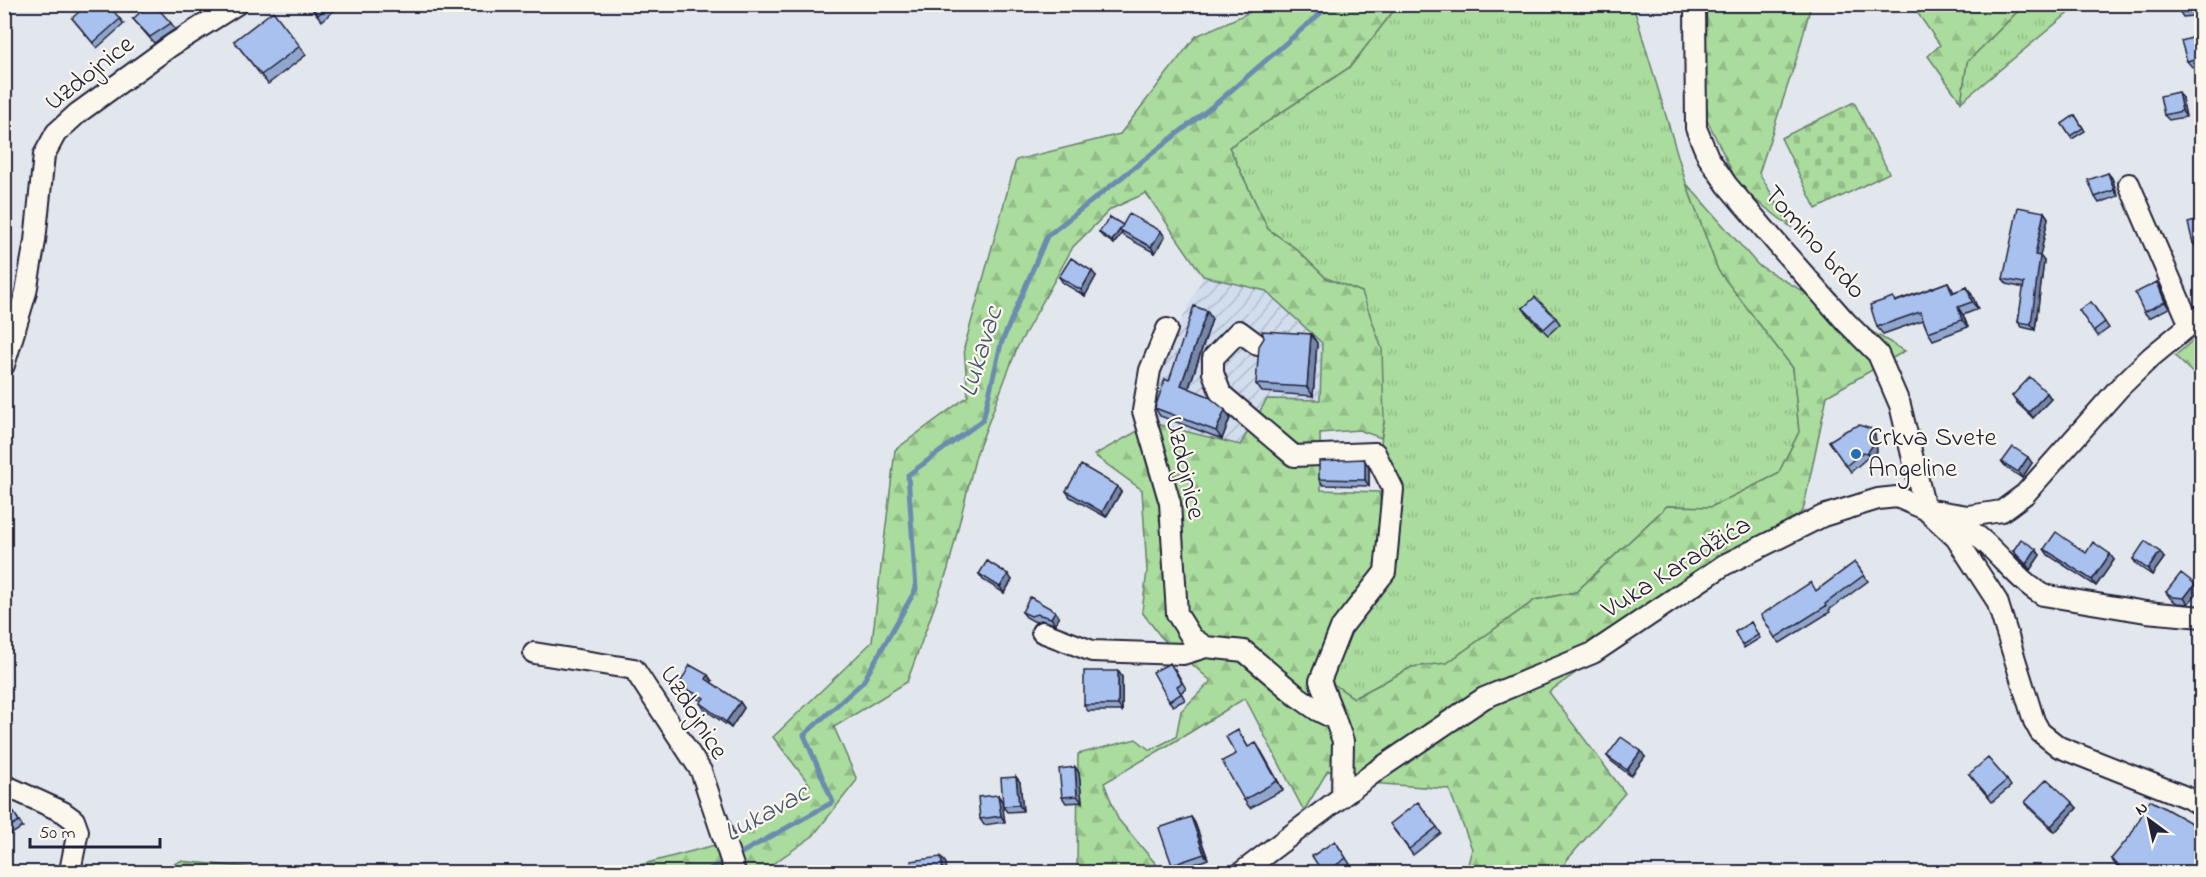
<svg xmlns="http://www.w3.org/2000/svg" width="2206" height="877" font-family="'Indie Flower',sans-serif">
<style>
.industrial{fill:url(#industrial-furrows)}
.grass{fill:url(#grass-tufts);stroke:#667f6c;stroke-width:1.5}
.forest{fill:url(#forest-firs);stroke:#667f6c;stroke-width:1.5}
.cemetery{fill:url(#cemetery-stones);stroke:#667f6c;stroke-width:1.5}
.lines{fill:none;stroke-linecap:round;stroke-linejoin:round}
.stream{stroke:#6c8caf;stroke-width:5}
.minor-casing{stroke:#22223b;stroke-width:24}
.minor{stroke:#fbf7ec;stroke-width:20}
.wall{fill:#90a6cd;stroke:#22223b;stroke-width:1.5}
.shaded-wall{fill:#7687a7;stroke:#22223b;stroke-width:1.5}
.building{fill:#a8c1ee;stroke:#22223b;stroke-width:1.5}
.poi-dot{fill:#1f6fb2;stroke:#fbf7ec;stroke-width:2}
.labels{text-anchor:middle;dominant-baseline:central;stroke-width:4.5;stroke-linejoin:round;paint-order:stroke}
.street-label{font-size:27px;fill:#22223b;stroke:#fbf7ec}
.poi-label{font-size:27px;fill:#22223b;stroke:#fbf7ec;text-anchor:start}
.water-label{font-size:28px;font-style:italic;fill:#475775;stroke:#fbf7ec}
</style>
<defs>
<pattern id="industrial-furrows" width="10" height="10" patternUnits="userSpaceOnUse" patternTransform="scale(1.5)"><rect width="10" height="10" fill="#d1dced"/><path d="M-1 1l2-2M0 10L10 0M9 11l2-2" fill="none" stroke="#b3bccc"/></pattern>
<pattern id="grass-tufts" width="24" height="20" patternUnits="userSpaceOnUse" patternTransform="scale(1.5)"><rect width="24" height="20" fill="#aadc9d"/><path d="M3 7l-1-3M5 7V3M7 7l1-3M15 17l-1-3M17 17v-4M19 17l1-3" fill="none" stroke="#92bc88"/></pattern>
<pattern id="forest-firs" width="22" height="20" patternUnits="userSpaceOnUse" patternTransform="scale(1.5)"><rect width="22" height="20" fill="#aadc9d"/><path d="M5 1l3.5 6h-7zM16 11l3.5 6h-7z" fill="#92bc88"/></pattern>
<pattern id="cemetery-stones" width="16" height="16" patternUnits="userSpaceOnUse" patternTransform="scale(1.5)"><rect width="16" height="16" fill="#aadc9d"/><path d="M2 7V4a2 2 0 0 1 4 0v3zM10 15v-3a2 2 0 0 1 4 0v3z" fill="#92bc88"/></pattern>
</defs>
<rect width="100%" height="100%" fill="#e2e7ed"/>
<filter id="ink" filterUnits="userSpaceOnUse"><feTurbulence type="fractalNoise" baseFrequency=".0167" numOctaves="2"/><feDisplacementMap in="SourceGraphic" scale="12" xChannelSelector="R" yChannelSelector="G"/><feConvolveMatrix kernelMatrix="1 2 1 2 8 2 1 2 1" color-interpolation-filters="sRGB"/></filter>
<g filter="url(#ink)">
<path class="industrial" d="M1203 276 1266 291 1322 343 1320 400 1267 399 1240 445 1152 423 1133 434 1162 361Z"/>
<path class="grass" d="M1398 5H1633L1686 183 1718 270 1793 368 1799 432 1778 474 1711 507 1667 506 1576 592 1535 600 1447 663 1412 667 1354 698 1316 673 1341 611 1391 573C1384 522 1374 474 1384 422L1362 292 1326 278 1295 248 1268 229 1229 147 1350 67Z
M2024 5H2078L1961 102 1967 62Z"/>
<path class="forest" d="M1266 5H1398L1350 67 1229 147 1268 229 1295 248 1326 278 1362 292 1382 349 1384 422 1381 438 1359 430 1320 433 1321 490 1379 492 1391 573 1341 611 1316 672 1354 698 1412 667 1447 663 1535 600 1576 592 1667 506 1711 507 1778 474 1799 432 1793 368 1718 270 1686 183 1758 265 1905 351 1827 396 1803 511 1549 692 1625 793 1567 860 1560 872H1466L1472 849 1449 789 1343 781 1328 770 1304 811 1245 698 1189 733 1104 783 1118 819 1156 864 1141 872H1077L1078 754 1136 739 1150 750 1176 737 1181 711 1211 681 1161 637 1142 612 1147 571 1142 490 1094 455 1152 423 1240 445 1267 399 1320 400 1322 343 1266 291 1203 276 1146 193 1111 209 1073 247 1017 348 976 455 948 569 907 682 834 727 857 780 813 836 761 872H632L640 865 730 841 810 785 773 737 872 642 895 450 968 396 964 348 1016 160 1120 134 1196 36Z
M1721 5H1811L1798 54 1759 173 1792 228 1740 188 1700 105 1702 13Z
M1912 5H2024L1967 62 1961 102 1928 56 1940 45Z
M2201 333V381L2175 356Z
M180 861 298 872H158Z"/>
<path class="cemetery" d="M1854 102 1889 173 1816 209 1781 138Z"/>
<g class="lines">
<path class="stream" d="M734 857 833 802 804 735 863 682 916 589 908 475 983 420 1001 344 1047 236 1219 101 1331 4
M704 872 726 861"/>
<g class="minor-casing">
<path id="minor" d="M1695 4 1696 128 1708 157 1727 185 1785 253 1846 322 1878 354 1900 405 1925 509
M2129 184 2190 325
M1167 329 1150 370 1143 411 1170 503 1177 614 1192 638 1206 647 1244 651 1297 696 1317 710 1335 719 1343 741 1342 796
M1258 345 1239 331 1213 358V373L1221 394 1294 456 1375 453 1393 489 1385 572 1341 628 1320 681 1335 719
M4 365 26 292 35 241 44 155 56 133 78 113 172 45 237 4
M1925 509 1968 516 2002 511 2025 494 2119 388 2151 357 2202 315
M1946 519C1953 522 1961 525 1968 529 1996 547 2014 578 2043 595L2146 612 2202 617
M1042 632 1092 651 1183 654 1206 647
M534 653 634 669 701 771 735 872
M4 785 63 812 74 820 78 831 71 866
M1242 872 1376 771 1484 698 1593 653 1724 565 1823 516 1878 499 1897 497 1925 509 1956 538 1997 601 2034 721 2040 732 2059 747 2188 798 2202 806"/>
</g>
<use href="#minor" class="minor"/>
</g>
<path class="wall" d="M308 4H342L322 21Z
M2202 4V15L2183 17 2179 11Z
M72 18 120 19 124 24 97 48Z
M133 19 171 23 175 29 154 43Z
M2202 35V64L2192 67 2187 61Z
M234 41 300 46 306 55 268 84Z
M2182 98 2186 117 2169 120 2164 115Z
M2075 115 2085 131 2072 139 2062 124Z
M2108 173 2112 178 2118 196 2099 203 2095 197Z
M2044 212 2048 218 2040 256 2044 261 2035 330 2022 327 2018 322 2024 288 2007 284 2003 279Z
M2202 219V248L2197 249 2193 243Z
M1123 225 1165 237 1155 253 1124 236 1122 233 1114 244 1101 235 1099 232Z
M1096 276 1085 296 1063 283 1059 277Z
M1948 282 1954 292 1967 287 1972 295 1978 309 1963 315 1968 327 1933 340 1928 332 1923 320 1883 334 1877 327 1893 297 1896 301Z
M2157 282 2161 288 2169 308 2149 318 2144 312Z
M2091 302 2109 328 2098 336 2079 310Z
M1523 308 1556 318 1560 324 1548 335 1527 314Z
M1212 319 1189 388 1230 418 1222 439 1160 416 1155 408 1169 381Z
M1311 334 1317 343 1313 396 1262 392 1256 384Z
M2047 393 2051 399 2033 418 2016 402 2012 396Z
M1875 435 1877 451 1871 459 1867 458 1851 472 1829 441Z
M1364 459 1369 468V486L1323 485 1319 479Z
M2002 462 2032 463 2022 478 2007 468Z
M1066 491 1121 492 1106 517 1070 497Z
M2044 549 2086 553 2114 560 2096 586 2048 555Z
M2013 551 2040 555 2030 570 2017 557Z
M2164 558 2152 575 2137 565 2133 559Z
M1855 562 1868 581 1829 610 1830 612 1780 643 1775 638 1817 590Z
M979 574 1012 580 1004 593 983 580Z
M2199 590 2188 604 2177 603 2170 598 2166 592Z
M1022 612 1059 617 1055 624 1041 620 1035 622 1026 617Z
M1751 622 1760 638 1744 648 1735 632Z
M1175 669 1186 689 1181 692 1185 700 1173 706 1169 701Z
M1118 671 1122 677V711H1088L1084 705Z
M712 681 711 682 740 702 744 708 731 728 704 709 700 703 702 701 683 691 679 685Z
M1243 738 1248 747 1261 751 1283 790 1250 808 1244 800 1236 754Z
M1607 756 1645 757 1631 776 1611 761Z
M1075 767 1079 773 1082 802 1066 803 1062 797Z
M1969 774 2007 780 2011 786 1992 802Z
M1016 777 1020 782 1023 811 1007 812 1003 806Z
M998 795 1005 822 984 825 980 819Z
M7 802 23 827 5 838 4 803Z
M2025 802 2077 808 2055 832 2029 808Z
M1191 817 1195 823 1208 859 1176 871 1172 865Z
M1437 827 1441 833 1413 855 1394 830Z
M1335 841 1350 864 1338 873H1323Z
M2111 859 2202 873H2123L2118 868Z"/>
<path class="shaded-wall" d="M2178 92 2182 98 2186 117 2182 111Z
M2108 173 2112 178 2118 196 2114 190Z
M2044 212 2048 218 2040 256 2044 261 2035 330 2031 324 2035 255Z
M1123 225 1120 230 1122 233 1114 244 1112 241Z
M1161 231 1165 237 1155 253 1151 247Z
M1092 271 1096 276 1085 296 1081 290Z
M2157 282 2161 288 2169 308 2165 302Z
M1967 287 1972 295 1978 309 1972 302Z
M1958 307 1963 315 1968 327 1962 320Z
M1207 311 1212 319 1187 393 1181 385Z
M1311 334 1317 343 1313 396 1307 387Z
M2047 393 2051 399 2033 418 2029 412Z
M1225 410 1230 418 1222 439 1216 431Z
M1871 429 1875 435 1877 451 1871 459 1867 453Z
M2028 457 2032 463 2022 478 2018 472Z
M1364 459 1369 468V486L1365 480Z
M1117 486 1121 492 1106 517 1102 512Z
M2036 549 2040 555 2030 570 2026 564Z
M2160 552 2164 558 2152 575 2148 569Z
M2110 554 2114 560 2096 586 2092 580Z
M1008 574 1012 580 1004 593 1000 587Z
M2195 584 2199 590 2188 604 2184 598Z
M1055 611 1059 617 1055 624 1051 618Z
M1118 671 1122 677V711L1118 705Z
M708 675 712 681 710 685 706 679Z
M740 702 744 708 731 728 726 722Z
M1256 743 1261 751 1283 790 1277 781Z
M1641 751 1645 757 1631 776 1627 770Z
M1075 767 1079 773 1082 802 1077 796Z
M1016 777 1020 782 1023 811 1019 805Z
M998 795 1002 801 1005 822 1001 816Z
M2073 803 2077 808 2055 832 2051 826Z
M1191 817 1195 823 1208 859 1204 854Z
M941 857 946 863 947 873H943Z"/>
<path class="building" d="M88 4H108L120 19 93 43 72 18Z
M149 4H154L171 23 150 37 133 19Z
M309 4H331L318 15Z
M2178 4H2201V9L2179 11Z
M273 11 300 46 261 75 234 41Z
M2202 35V57L2187 61 2181 41Z
M2178 92 2182 111 2164 115 2160 96Z
M2075 115 2083 128 2070 136 2062 124Z
M2108 173 2114 190 2095 197 2088 180Z
M2018 207 2044 212 2035 255 2040 256 2031 324 2018 322 2024 283 2003 279Z
M1129 214 1161 231 1151 247 1120 230Z
M1110 217 1123 225 1112 241 1099 232Z
M2202 219V241L2193 243 2188 223Z
M1071 258 1092 271 1081 290 1059 277Z
M1948 282 1952 293 1967 287 1972 302 1958 307 1962 320 1928 332 1920 312 1877 327 1870 305 1893 297 1895 302Z
M2157 282 2165 302 2144 312 2135 293Z
M1535 297 1556 318 1544 329 1523 308Z
M2091 302 2105 322 2093 331 2079 310Z
M1194 306 1207 311 1181 385 1208 396 1225 410 1216 431 1155 408 1165 379 1169 381Z
M1262 331 1311 334 1307 387 1256 384 1259 346 1264 338Z
M2030 377 2047 393 2029 412 2012 396Z
M1859 425 1871 429 1873 445 1867 453 1863 452 1846 466 1829 441 1847 430Z
M2013 447 2028 457 2018 472 2002 462Z
M1364 459 1365 462V480L1319 479V461Z
M1081 465 1117 486 1102 512 1066 491Z
M2056 532 2086 553 2093 542 2110 554 2092 580 2044 549Z
M2021 539 2036 549 2026 564 2013 551Z
M2145 541 2160 552 2148 569 2133 559Z
M987 561 1008 574 1000 587 979 574Z
M1855 562 1864 575 1825 604 1826 606 1775 638 1761 615 1811 582 1816 591Z
M2181 573 2195 584 2184 598 2173 597 2166 592Z
M1030 597 1055 611 1051 618 1037 614 1031 616 1022 612Z
M1751 622 1758 635 1742 645 1735 632Z
M1170 663 1182 683 1177 686 1181 694 1169 701 1153 672Z
M690 665 708 675 706 679 740 702 726 722 700 703 704 698 679 685Z
M1084 671H1118V705H1084Z
M1238 730 1248 747 1256 743 1277 781 1244 800 1222 761 1236 754 1226 737Z
M1621 737 1641 751 1627 770 1607 756Z
M1988 758 2007 780 1988 796 1969 774Z
M1075 767 1077 796 1062 797 1059 769Z
M1016 777 1019 805 1003 806 1001 778Z
M2047 779 2073 803 2051 826 2025 802Z
M998 795 1001 816 980 819 978 797Z
M2150 800 2202 829V867L2198 873H2128L2111 859 2130 836Z
M7 802 19 821 4 830V803Z
M1418 802 1437 827 1409 849 1390 824Z
M1191 817 1204 854 1172 865 1159 828Z
M1335 841 1346 858 1325 873H1323L1312 856Z
M941 857 943 873H912L911 861Z"/>
</g>
<circle class="poi-dot" cx="1856" cy="454" r="6"/>
<g class="labels">
<g class="street-label">
<text transform="translate(90 74) rotate(-38)">Uzdojnice</text>
<text transform="translate(1814 243) rotate(49)">Tomino brdo</text>
<text transform="translate(1184 468) rotate(77)">Uzdojnice</text>
<text transform="translate(1677 568) rotate(-32)">Vuka Karadžića</text>
<text transform="translate(693 713) rotate(58)">Uzdojnice</text>
</g>
<g class="poi-label">
<text x="1868" y="438">Crkva Svete<tspan x="1868" dy="31">Angeline</tspan></text>
</g>
<g class="water-label">
<text transform="translate(982 352) rotate(-73)">Lukavac</text>
<text transform="translate(767 814) rotate(-29)">Lukavac</text>
</g>
</g>
<rect width="2206" height="877" fill="none" stroke="#fbf7ec" stroke-width="24"/>
<rect x="12" y="12" width="2182" height="853" fill="none" stroke="#22223b" stroke-width="2" filter="url(#ink)"/>
<g transform="translate(2149 820) rotate(327)" stroke="#fbf7ec" stroke-width="4.5" paint-order="stroke">
<path d="M0-4.5L10 22L0 15L-10 22Z" fill="#22223b"/>
<text y="-9" font-size="16" font-weight="bold" text-anchor="middle" fill="#22223b">N</text>
</g>
<path d="M30 838v9h130v-9" fill="none" stroke="#22223b" stroke-width="3"/>
<text x="39" y="838" font-size="18" fill="#22223b" stroke="#fbf7ec" stroke-width="4.5" paint-order="stroke">50 m</text>
</svg>
